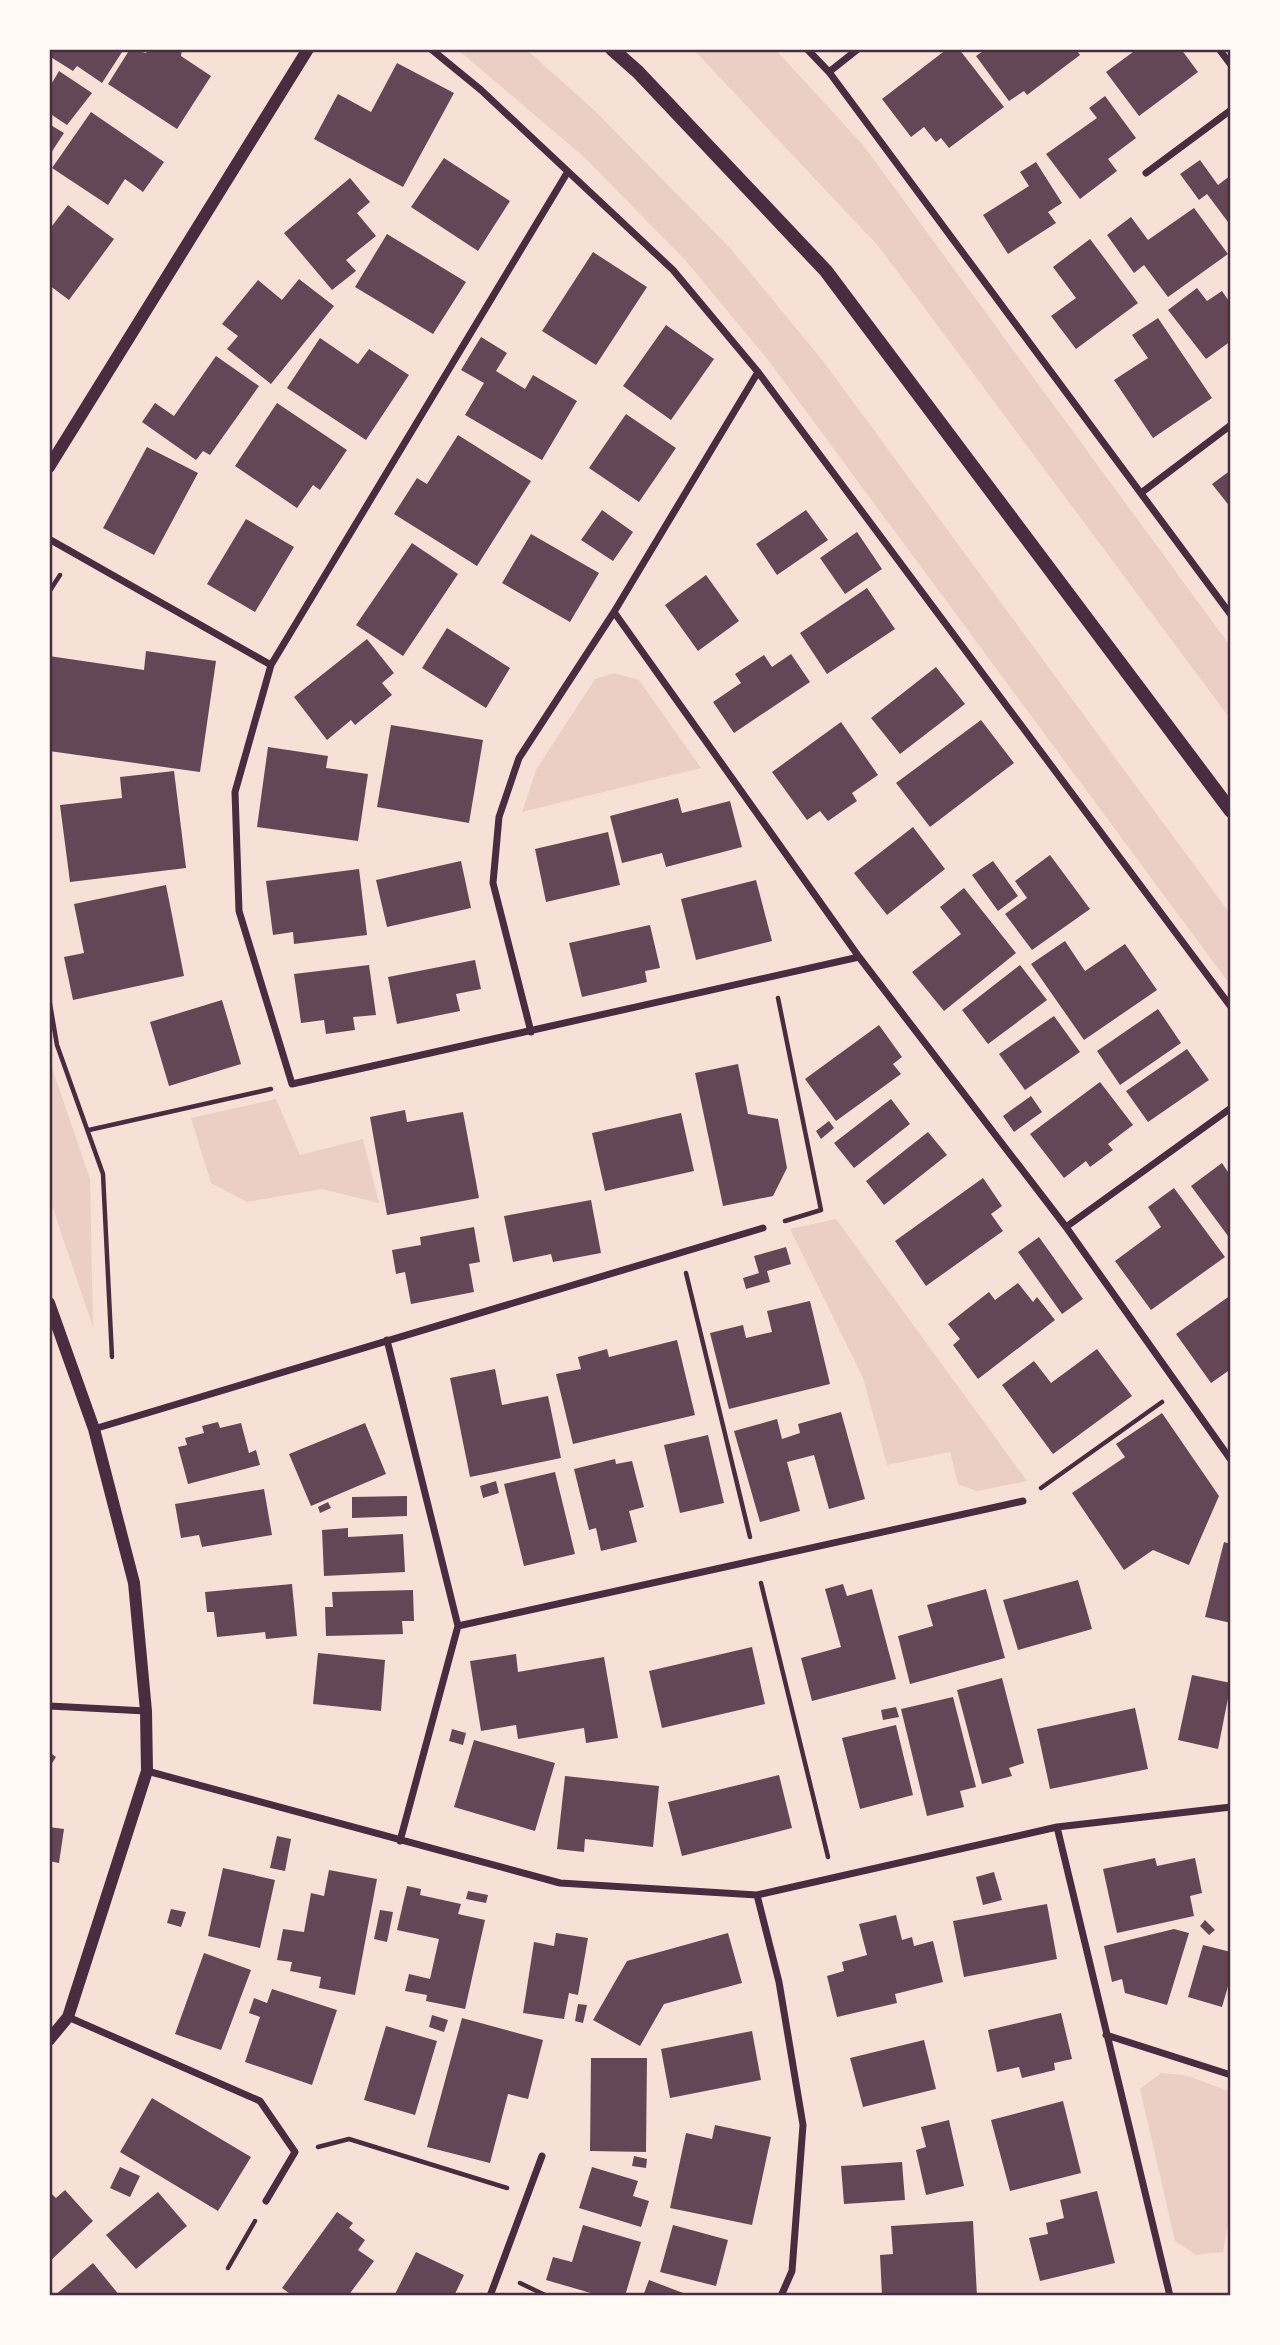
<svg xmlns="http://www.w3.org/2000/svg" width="1280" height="2345" font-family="'Roboto Condensed',sans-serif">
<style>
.green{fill:#ebcfc5}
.building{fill:#644757}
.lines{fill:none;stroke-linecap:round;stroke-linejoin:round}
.path{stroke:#4a2c40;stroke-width:4.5}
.minor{stroke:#4a2c40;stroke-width:7}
.tertiary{stroke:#4a2c40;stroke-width:12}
.secondary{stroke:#4a2c40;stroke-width:14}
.neatline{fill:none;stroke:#4a2c40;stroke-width:2.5}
</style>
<rect width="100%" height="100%" fill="#f7e1d7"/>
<path class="green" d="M457 49H526L594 110 730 248 823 361 1231 915V986L768 360 686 261 584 157Z
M693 49H775L863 145 1231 647V720L879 247Z
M615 673 639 680 701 768 522 812 536 770 595 679Z
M49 1059 90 1179 93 1327 49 1197Z
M276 1099 300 1155 363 1139 379 1203 322 1189 247 1202 211 1183 191 1118Z
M836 1219 1027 1481 977 1491 958 1484 950 1452 887 1465 863 1378 790 1229Z
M1161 2073 1185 2075 1231 2092V2206L1223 2252 1196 2255 1175 2241 1140 2089Z"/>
<path class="building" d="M49 49H124L102 83 77 66 73 71 49 56Z
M130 49 146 53 149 49H182L181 56 211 76 177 129 108 84Z
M947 49H959L1004 107 949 148 941 138 936 142 924 127 911 137 882 99Z
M986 49H1076L1080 55 1027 95 1024 91 1009 101 976 56Z
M1137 49H1181L1198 72 1139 116 1106 72Z
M397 63 454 93 403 187 314 139 338 94 371 112Z
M59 71 92 93 67 125 49 113V88Z
M1105 96 1136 138 1108 159 1117 171 1080 199 1046 154 1097 118 1089 108Z
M91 112 164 162 143 192 125 179 108 205 52 168Z
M49 124 64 133 49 156Z
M444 158 510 201 478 251 411 207Z
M1200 160 1218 185 1231 175V226L1207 194 1199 200 1180 174Z
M1036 162 1062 203 1048 212 1056 223 1008 254 983 215 1029 186 1020 172Z
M350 178 370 202 357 213 376 236 346 260 356 271 332 290 284 233Z
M68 205 114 239 69 300 49 285V230Z
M1194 208 1228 254 1168 297 1144 265 1134 273 1107 235 1131 217 1148 240Z
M387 234 466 282 433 334 355 287Z
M1090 239 1138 303 1076 349 1051 316 1076 298 1053 267Z
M593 252 647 287 596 365 542 331Z
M299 279 334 306 271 384 227 349 238 336 222 324 258 280 282 300Z
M1197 288 1207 301 1222 291 1231 304V341L1206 359 1168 310Z
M1158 318 1212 398 1153 438 1114 380 1148 358 1132 335Z
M666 325 714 359 671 420 623 386Z
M481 337 507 353 496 371 525 389 533 375 577 401 542 460 465 415 484 383 461 370Z
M320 338 358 364 369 349 409 375 366 440 287 388Z
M216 356 259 386 210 455 203 451 196 460 142 422 155 403 174 416Z
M277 403 347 450 320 490 313 485 297 508 235 466Z
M626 414 676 448 639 502 589 468Z
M458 435 531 481 477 566 394 514 417 478 427 484Z
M147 447 198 473 154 555 103 528Z
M1231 470V508L1212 484Z
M602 510 633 532 613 561 581 540Z
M806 510 828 540 777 575 756 544Z
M246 519 294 547 255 612 207 584Z
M857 532 882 569 845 594 820 558Z
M531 534 599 573 570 622 502 583Z
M412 543 458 574 403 656 356 625Z
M706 575 739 621 698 651 665 605Z
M867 588 895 629 827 674 800 633Z
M447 628 510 668 486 708 422 668Z
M367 639 394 673 382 683 392 695 355 725 351 720 327 740 294 697Z
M146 651 216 661 200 772 49 751V656L144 670Z
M791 654 810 682 734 733 713 702 741 683 735 674 764 655 772 667Z
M936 667 965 704 900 754 871 718Z
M981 720 1014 763 930 827 896 783Z
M841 722 878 775 852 793 857 801 828 821 820 811 807 820 772 772Z
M391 725 483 740 469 823 377 807Z
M268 747 328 756 326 768 368 774 358 841 257 827Z
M174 771 186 868 70 882 60 805 122 798 120 777Z
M678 798 682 813 730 801 742 847 666 867 662 853 622 863 610 816Z
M913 827 945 869 887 915 854 873Z
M608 832 620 885 546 902 535 849Z
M1050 855 1090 909 1032 950 1005 914 1027 898 1015 881Z
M461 861 471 908 387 927 376 880Z
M993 861 1018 896 998 911 972 875Z
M359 869 367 935 294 944 293 932 273 935 266 881Z
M756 880 772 941 696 960 681 899Z
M166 885 184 976 73 1000 64 957 84 953 74 904Z
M964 888 1016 953 944 1011 912 972 961 934 940 907Z
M650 925 660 968 645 971 647 982 582 997 569 943Z
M1065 941 1085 971 1125 944 1157 990 1084 1040 1031 964Z
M475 960 481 989 456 994 460 1011 397 1024 388 977Z
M369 965 376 1015 353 1017 355 1030 326 1034 324 1020 301 1023 294 974Z
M1020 965 1047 1000 988 1044 962 1010Z
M222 1000 241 1064 169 1086 150 1022Z
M1158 1009 1181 1043 1120 1085 1097 1051Z
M1054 1016 1080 1052 1025 1090 999 1054Z
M879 1025 902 1057 893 1064 901 1074 836 1121 805 1079Z
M1187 1049 1209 1080 1148 1122 1126 1091Z
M738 1064 748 1114 778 1119 787 1168 773 1196 723 1206 695 1073Z
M1100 1082 1133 1125 1108 1144 1113 1150 1090 1167 1086 1161 1064 1178 1030 1134Z
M1031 1096 1042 1112 1014 1132 1003 1116Z
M891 1099 910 1124 854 1168 834 1143Z
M405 1110 407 1122 463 1112 479 1198 387 1215 370 1117Z
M681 1113 694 1171 605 1191 592 1133Z
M829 1121 834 1128 821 1139 816 1131Z
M928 1132 947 1155 884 1205 866 1181Z
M1222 1163 1228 1172 1231 1170V1240L1191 1186Z
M983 1178 1002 1206 991 1214 1003 1231 926 1286 895 1241Z
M1174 1188 1225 1257 1151 1310 1115 1261 1161 1227 1148 1207Z
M591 1200 601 1253 553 1262 551 1254 513 1262 504 1216Z
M474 1227 480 1262 469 1264 474 1292 411 1304 405 1272 396 1274 392 1250 421 1245 420 1237Z
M1039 1237 1083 1299 1062 1314 1018 1252Z
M786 1247 791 1264 767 1271 770 1282 746 1289 743 1278 759 1273 754 1256Z
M1018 1283 1033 1302 1037 1297 1055 1320 978 1379 953 1345 960 1339 948 1324 989 1292 995 1300Z
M1231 1295V1369L1211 1383 1176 1334Z
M810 1301 830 1384 729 1409 710 1333 743 1325 746 1338 772 1332 767 1311Z
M677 1340 695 1415 573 1444 556 1374 581 1369 578 1357 607 1349 609 1357Z
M1097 1349 1132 1396 1053 1454 1002 1385 1034 1361 1051 1383Z
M495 1369 502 1405 548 1396 561 1458 470 1477 450 1378Z
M841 1412 865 1499 829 1509 814 1455 787 1462 800 1511 760 1522 734 1431 777 1419 782 1439 800 1433 798 1424Z
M1162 1413 1219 1496 1189 1565 1153 1550 1124 1570 1072 1493 1125 1457 1116 1444Z
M218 1422 220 1428 241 1423 249 1453 256 1450 260 1465 188 1484 178 1447 187 1445 185 1438 204 1433 202 1426Z
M365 1423 386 1474 311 1506 289 1454Z
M708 1435 724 1503 680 1513 664 1445Z
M615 1459 616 1464 632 1461 644 1507 629 1511 637 1542 601 1551 596 1528 589 1530 574 1469Z
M555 1472 575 1554 524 1566 504 1484Z
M496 1481 499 1493 483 1498 480 1486Z
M264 1489 272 1535 202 1547 199 1535 181 1538 175 1504Z
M407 1496V1516L352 1518V1497Z
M328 1502 331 1508 320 1513 318 1507Z
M348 1528V1537L403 1534 405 1572 324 1576 322 1530Z
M1224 1542 1231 1544V1623L1205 1617Z
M1078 1580 1092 1629 1018 1650 1003 1600Z
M292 1584 297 1636 266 1639 265 1632 217 1637 214 1612H207L205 1592Z
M843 1584 847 1596 872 1589 896 1679 812 1701 801 1658 841 1647 825 1589Z
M986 1589 1005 1658 910 1684 898 1636 933 1626 927 1605Z
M413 1590 414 1621H402L403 1634 326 1636 325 1607H333L332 1592Z
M752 1647 765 1704 662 1728 649 1671Z
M318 1653 385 1660 381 1711 313 1704Z
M516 1654 518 1672 604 1657 618 1738 586 1743 584 1728 518 1739 516 1725 481 1731 470 1661Z
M1192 1675 1231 1683 1218 1749 1178 1740Z
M1002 1678 1024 1763 1009 1768 1012 1776 982 1784 957 1690Z
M953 1697 976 1787 960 1791 964 1807 927 1816 901 1709Z
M896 1707 899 1717 883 1720 881 1710Z
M1135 1708 1148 1769 1050 1789 1037 1729Z
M896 1725 913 1795 860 1809 842 1738Z
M452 1729 466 1733 463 1745 449 1741Z
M474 1740 555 1763 535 1831 454 1807Z
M49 1752 56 1757 49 1768Z
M779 1775 792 1828 682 1856 668 1802Z
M565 1776 659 1786 653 1847 585 1839 584 1852 557 1849Z
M49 1827 64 1829 59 1863 49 1861Z
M277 1836 291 1839 285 1871 270 1868Z
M1155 1858 1157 1866 1195 1858 1202 1893 1190 1896 1194 1916 1117 1933 1103 1869Z
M223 1868 275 1880 260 1948 208 1936Z
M329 1870 377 1879 355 1995 319 1988 321 1977 290 1971 292 1962 277 1960 283 1929 304 1932 311 1893 324 1896Z
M994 1872 1002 1900 983 1905 976 1877Z
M407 1886 421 1889 420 1895 461 1904 458 1914 485 1920 465 2009 426 2001 427 1995 405 1991 409 1974 430 1979 439 1939 397 1930Z
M468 1891 488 1895 486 1903 466 1899Z
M1047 1904 1057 1959 964 1977 953 1921Z
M171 1909 186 1912 181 1927 167 1923Z
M380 1910 393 1912 387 1942 374 1939Z
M896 1915 902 1940 912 1937 914 1946 933 1941 943 1982 895 1994 897 2003 837 2017 827 1976 844 1971 842 1962 867 1955 859 1924Z
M1205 1920 1215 1930 1209 1935 1200 1926Z
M1174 1929 1189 1933 1167 2005 1125 1993 1122 1979 1112 1982 1104 1946Z
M556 1933 588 1938 578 1995 569 1993 564 2019 523 2013 534 1942 554 1946Z
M728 1933 742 1983 664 2004 640 2046 593 2020 627 1961Z
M1203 1945 1231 1952V1976L1222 2007 1188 1997Z
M204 1953 251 1970 221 2050 175 2034Z
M272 1989 337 2010 312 2085 245 2062 260 2017 249 2013 254 1998 267 2003Z
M578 2004 587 2005 583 2023 575 2021Z
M1061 2013 1072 2059 1054 2063 1055 2070 1022 2078 1019 2067 997 2072 988 2030Z
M432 2015 448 2020 444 2032 429 2027Z
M462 2018 543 2040 528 2099 508 2094 490 2163 427 2147Z
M386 2026 437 2041 415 2115 364 2100Z
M752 2031 761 2080 670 2098 661 2049Z
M924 2040 936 2089 863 2107 850 2058Z
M591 2058H647L646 2152 590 2151Z
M152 2098 251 2157 218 2211 120 2152Z
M1063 2101 1081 2173 1010 2191 991 2120Z
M949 2120 964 2186 926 2195 916 2150 926 2147 921 2127Z
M715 2125 771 2137 752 2225 670 2208 686 2133 712 2139Z
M634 2156 647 2159 646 2168 632 2166Z
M902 2162 905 2200 844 2204 841 2166Z
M120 2167 140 2176 130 2197 110 2188Z
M592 2167 638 2181 633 2196 649 2201 641 2227 579 2208Z
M65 2190 93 2221 49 2262V2191L56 2198Z
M1097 2191 1115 2263 1040 2281 1029 2238 1048 2234 1046 2223 1064 2218 1060 2200Z
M158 2192 187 2226 136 2269 106 2235Z
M337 2212 353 2223 349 2228 365 2240 358 2250 374 2261 348 2296H293L282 2288Z
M973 2221 977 2296H882L880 2255 893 2254 891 2226Z
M583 2225 641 2242 625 2296H601L546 2280 553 2257 572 2262Z
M673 2225 728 2240 716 2286 660 2272Z
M416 2252 464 2275 454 2296H394Z
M93 2263 120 2296H54Z
M649 2280 691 2296H643Z"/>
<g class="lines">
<path class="path" d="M49 592 60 575
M49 998 57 1045 103 1174 112 1357
M778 998 821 1210 785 1221
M89 1130 271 1089
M686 1273 750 1537
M1041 1488 1162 1402
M761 1583 828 1857
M318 2147 349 2139 507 2188
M228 2268 255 2221
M520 2283 547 2296"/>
<path class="minor" d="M431 49 481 90 673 270 758 372 1231 1007
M807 49 829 72 1231 615
M1219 49 1231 65
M829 72 858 49
M567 173 271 665 235 792 239 911 292 1084 859 957
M1146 173 1231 110
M1141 493 1231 425
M49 539 271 665
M614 612 859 957 1066 1227 1231 1460
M531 1032 493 883 499 817 519 758 614 612 758 372
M1066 1227 1231 1108
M387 1340 458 1626 400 1841
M94 1429 763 1228
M458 1626 1023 1501
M49 1706 146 1711
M147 1771 560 1883 757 1895 1057 1827 1231 1807
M1057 1827 1170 2296
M757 1895 779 1982 803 2125 792 2271 781 2296
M68 2017 260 2101 295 2152 266 2201
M1106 2035 1231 2075
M490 2296 542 2156"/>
<path class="tertiary" d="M49 467 308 49
M49 1303 94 1429 134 1583 146 1711 147 1771 68 2017 49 2040"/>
<path class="secondary" d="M612 49 638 72 826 271 1231 811"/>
</g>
<rect width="1280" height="2345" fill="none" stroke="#fffaf5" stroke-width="102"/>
<rect x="51" y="51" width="1178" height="2243" class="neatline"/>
</svg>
